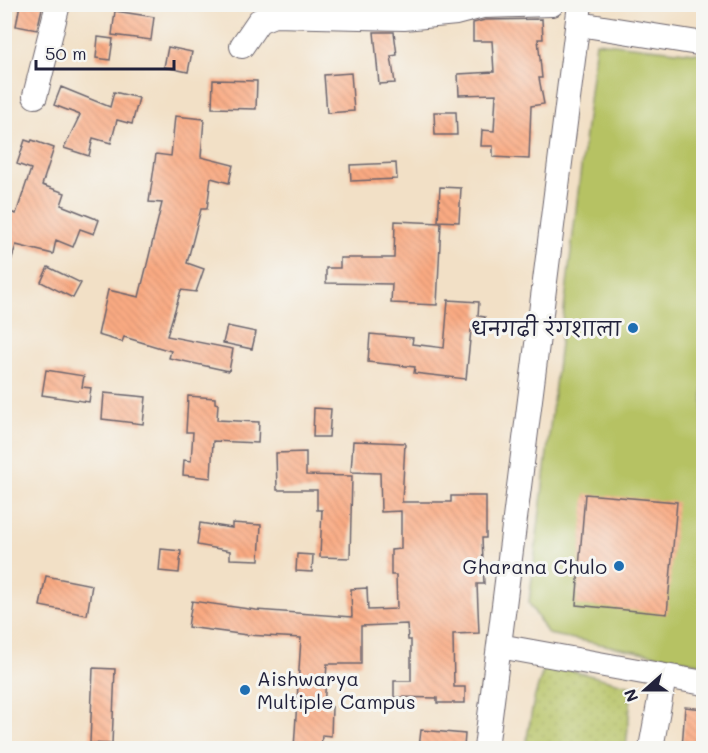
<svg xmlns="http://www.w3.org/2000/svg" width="708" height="753" font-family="Mali,'Playpen Sans Deva',sans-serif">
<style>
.grass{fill:url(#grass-dots);stroke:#6c724f;stroke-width:1.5}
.garden{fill:#b6c263;stroke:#6c724f;stroke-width:1.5}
.building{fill:url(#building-back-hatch)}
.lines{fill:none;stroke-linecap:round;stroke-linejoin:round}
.minor-casing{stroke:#6b646c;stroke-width:26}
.minor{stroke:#fff;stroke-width:24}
.poi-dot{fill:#1f6fb2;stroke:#f6f6f2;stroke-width:2}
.labels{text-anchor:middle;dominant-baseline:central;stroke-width:6;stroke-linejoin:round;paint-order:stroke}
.poi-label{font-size:20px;fill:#22223b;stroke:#f6f6f2;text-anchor:end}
</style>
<defs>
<pattern id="grass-dots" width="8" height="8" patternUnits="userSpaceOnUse" patternTransform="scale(1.5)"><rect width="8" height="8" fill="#b6c263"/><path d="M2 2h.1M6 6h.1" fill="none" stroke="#9ca657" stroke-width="1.8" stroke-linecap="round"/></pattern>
<pattern id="building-back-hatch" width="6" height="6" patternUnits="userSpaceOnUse" patternTransform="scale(1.5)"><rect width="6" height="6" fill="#faaa82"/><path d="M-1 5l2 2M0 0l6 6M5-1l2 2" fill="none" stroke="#d69271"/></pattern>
</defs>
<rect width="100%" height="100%" fill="#f6f6f2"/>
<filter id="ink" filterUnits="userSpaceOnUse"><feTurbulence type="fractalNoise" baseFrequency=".0167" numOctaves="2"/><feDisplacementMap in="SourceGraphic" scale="12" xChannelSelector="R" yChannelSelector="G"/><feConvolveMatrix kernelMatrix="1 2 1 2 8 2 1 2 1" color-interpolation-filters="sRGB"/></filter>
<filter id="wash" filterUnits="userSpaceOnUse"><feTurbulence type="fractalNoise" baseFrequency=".008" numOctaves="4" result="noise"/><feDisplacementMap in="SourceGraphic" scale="24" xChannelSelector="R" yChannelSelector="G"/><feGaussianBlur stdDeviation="1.35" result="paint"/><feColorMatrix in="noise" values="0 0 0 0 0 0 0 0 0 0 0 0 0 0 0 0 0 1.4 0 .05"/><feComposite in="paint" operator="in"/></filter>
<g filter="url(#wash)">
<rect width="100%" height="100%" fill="#f2e0c6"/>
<path class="grass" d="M545 664 632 686 626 748H525L534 699Z"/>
<path class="garden" d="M596 42 703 54V664L548 634 529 603Z"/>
<g id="blocks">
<path class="building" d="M20 4H43L37 30 16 26Z
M115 11 154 17 151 40 112 35Z
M542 19 543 39H538L542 78H539L544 104 531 106 529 159 493 157V146H481L482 130 494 131 496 94 459 95 458 74 494 72 492 41H473V23L485 20Z
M374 32H394L397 55 391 56 395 83 379 84Z
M98 37 113 39 110 60 96 58Z
M168 47 192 52 188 72 164 67Z
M351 73 354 111 327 113 324 75Z
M213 80 257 81 256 109 212 108Z
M61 87 110 107 114 92 139 98 132 124 117 120 111 143 93 138 89 156 64 148 80 115 54 105Z
M434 112H456L457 135H435Z
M175 116 204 119 201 157 233 165 229 183 211 178 207 209H201L187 263 204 269 196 292 181 290 167 336 233 349 229 371 169 358 171 351 124 337 122 342 98 335 108 290 139 297 162 203 149 202 156 154 171 156Z
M25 140 31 142 32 140 54 148 42 185 65 193 61 205 99 220 94 234 80 229 73 247 56 240 53 254 16 245 8 271H4V231L10 212 16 214 31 169 17 164Z
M396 163 397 179 351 181 350 165Z
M440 187 461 188 459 222 438 221Z
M395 221 441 223 437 305 391 303 392 284 326 283V268H340V258H394Z
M48 267 81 283 73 298 41 282Z
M448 300 479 302 478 316 485 317 484 331 471 330 466 379 414 373 415 367 368 362 370 334 413 338 412 344 444 348Z
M227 326 256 332 252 349 223 343Z
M46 370 84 376 82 387 91 388 89 402 42 395Z
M104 393 146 397 143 424 102 419Z
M188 396 215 398V403L218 404 217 420 259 422 258 443 213 441 211 478 183 475 184 460 191 461 193 432H186Z
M314 408 331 409 329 437H313Z
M353 441 405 443 402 502H451V496H486V538H482L484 584H477L479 633 453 634 454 687H465V703H437V698L394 697V681H411V640H408L407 624 361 626V664H327L324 707H332L331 736 322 735 321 748H294L301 638 247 635 188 627 192 601 256 610 352 617 351 589 367 588 368 610 397 609 396 575H391V550L401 549V511L381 512 380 473 351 472Z
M306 452V475L352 476 350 558 320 557 322 510H317V490H277L276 453Z
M585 494 677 502 667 614 576 605Z
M200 523 232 528V523L261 525 259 560 230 559V551L197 545Z
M161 549 181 551 179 573 159 571Z
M297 554 313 555 312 572 296 571Z
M46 576 92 585 87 615 40 606Z
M93 668 115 669 112 744 90 743Z
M685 707 704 709V748H682Z
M421 730 465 734 464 748H419Z"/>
</g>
</g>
<g filter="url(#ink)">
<use href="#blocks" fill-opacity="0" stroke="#6b646c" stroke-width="1.5"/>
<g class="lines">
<g class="minor-casing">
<path id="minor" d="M579 24 704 44
M242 46 259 21 274 15 404 18 456 13 483 6 552 4
M35 96 58 4
M499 646 704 683
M486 748 580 4
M651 748 664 677"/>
</g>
<use href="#minor" class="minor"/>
</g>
</g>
<g class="poi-dot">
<circle cx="633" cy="328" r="6"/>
<circle cx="619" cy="566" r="6"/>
<circle cx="245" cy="690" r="6"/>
</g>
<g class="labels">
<g class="poi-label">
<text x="621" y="328">धनगढी रंगशाला</text>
<text x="607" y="566">Gharana Chulo</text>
<text x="257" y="678" text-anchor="start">Aishwarya<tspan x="257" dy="23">Multiple Campus</tspan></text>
</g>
</g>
<rect width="708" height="753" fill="none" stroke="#f6f6f2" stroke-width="24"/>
<g transform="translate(645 690) rotate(249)" stroke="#f6f6f2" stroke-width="4.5" paint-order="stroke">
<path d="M0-4.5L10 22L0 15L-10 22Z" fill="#22223b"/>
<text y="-9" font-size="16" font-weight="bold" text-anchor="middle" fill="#22223b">N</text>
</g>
<path d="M36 60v9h138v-9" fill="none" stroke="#22223b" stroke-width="3"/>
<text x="45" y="60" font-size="18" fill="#22223b" stroke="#f6f6f2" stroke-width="4.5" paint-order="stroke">50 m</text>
</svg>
